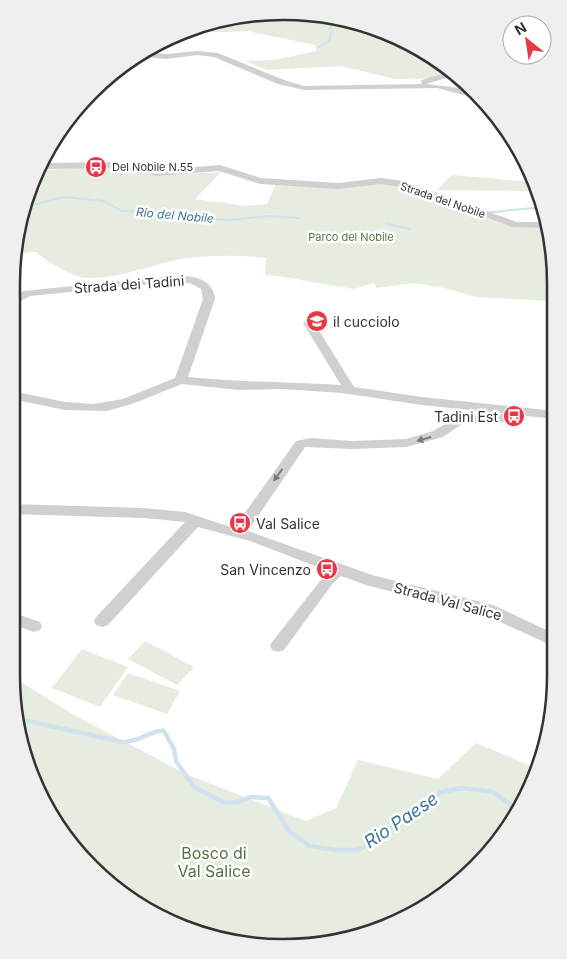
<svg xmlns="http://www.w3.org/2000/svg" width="567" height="959" font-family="Inter,sans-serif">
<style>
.green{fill:#e6ecdf}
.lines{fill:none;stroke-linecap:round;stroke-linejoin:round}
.stream-far1{stroke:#cfe2ee;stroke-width:2}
.stream{stroke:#cfe2ee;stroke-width:4.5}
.minor{fill:#d0d0d0;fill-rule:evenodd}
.oneway{fill:#7a7a7a}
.labels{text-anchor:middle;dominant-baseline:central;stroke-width:5;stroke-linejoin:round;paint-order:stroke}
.far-poi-label{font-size:11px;fill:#333;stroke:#fff;text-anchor:start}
.far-street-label{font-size:11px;fill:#333;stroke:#fff}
.far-park-label{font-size:11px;fill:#56703f;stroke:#fff}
.far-water-label{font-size:12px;font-style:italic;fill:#3f7597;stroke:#fff}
.street-label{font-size:14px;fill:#333;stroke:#fff}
.poi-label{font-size:14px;fill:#333;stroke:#fff;text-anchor:start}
.near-park-label{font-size:16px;fill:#56703f;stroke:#fff}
.near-water-label{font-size:18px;font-style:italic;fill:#3f7597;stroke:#fff}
.rim{fill:none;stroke:#333;stroke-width:2.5}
</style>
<rect width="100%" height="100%" fill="#fff"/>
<path class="green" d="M231 16 337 17 435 57 460 78 395 79 341 66 267 70 245 61 273 60 317 51 315 45 247 31 190 33Z
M96 167H114L166 175 221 172 195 199 246 206 267 204 276 184 382 183 409 188 502 224 519 227H548L555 265 553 282 555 284V296L552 301 476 297 444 288 414 283 377 288 374 283 354 289 265 274 266 258C239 255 208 255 181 259 151 265 121 278 91 278 75 279 47 262 36 252L14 254 26 196 39 191 41 184 33 182 40 168 47 170Z
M452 175 532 182 536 188 532 191 437 190Z
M145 641 194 667 177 685 128 659Z
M82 649 128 667 100 707 52 688Z
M128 673 180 691 167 714 113 695Z
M11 676 74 715 186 774 306 821 336 808 358 760 438 779 476 743 538 769 510 827 449 891 371 933 284 948 196 933 132 902 67 841 62 831 60 816 26 763Z"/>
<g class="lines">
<path class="stream-far1" d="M319 47 329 41 332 30 329 29 338 20 336 17
M24 207 65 197 103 201 122 211H151L181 217 229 220 270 216 299 218
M484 213 543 207
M388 224 410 229"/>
<path class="stream" d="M18 715 28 721 122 742C138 743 153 729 164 731L174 749 176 761 194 787 225 803 238 802 250 797 268 798 289 831 310 846 336 850H358L396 825 409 811 422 807 441 792 462 788 493 792 518 810"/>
<path class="minor" d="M197 51 218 53 284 80 304 86 422 84 421 80 452 71 456 75 426 84 467 89 469 85 475 90 474 94 479 95 483 100 437 88 304 90 278 84 214 57 197 55 166 59 134 56 142 53 168 54Z
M120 162 157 170 220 165 261 178 338 183 381 178 403 181 517 222H547L548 228 512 227 401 187 381 184 338 189 260 184 219 171 157 176 120 168 39 169 42 163Z
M172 276C190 275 213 277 215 299L188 377C239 382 290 382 341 385L303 323 313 317 319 320 315 324 354 387 422 397 555 411V419L422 405 342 393 282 389 239 390 182 384 132 404 107 411 65 410 12 399V391L65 402 93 404 123 399 175 378 203 299 201 289 190 283 172 282 30 296 19 302 18 332 12 335V297L24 291Z
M509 414 515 418 514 421 462 424 443 437 406 447 352 449 305 447 248 531 372 575 493 605 555 634V647L483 614 369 586 341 576 333 583 284 650 278 652 272 650 270 646 272 642 328 571 250 541 198 527 108 625 102 627 96 625 94 621 96 617 185 522 144 518 11 514 12 504 144 508 185 512 234 528 296 441 311 438 352 441 406 439 433 431 459 416Z
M11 612 40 622 42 626 40 630 34 632 11 624Z"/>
</g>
<defs><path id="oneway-solid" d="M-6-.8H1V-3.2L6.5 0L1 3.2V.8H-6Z" transform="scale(1.25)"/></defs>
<g class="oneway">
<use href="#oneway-solid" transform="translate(424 439) rotate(164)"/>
<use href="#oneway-solid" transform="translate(278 475) rotate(126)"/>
</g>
<defs>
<g id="bus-disc" transform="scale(1.125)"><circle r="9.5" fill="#e63946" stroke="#fff"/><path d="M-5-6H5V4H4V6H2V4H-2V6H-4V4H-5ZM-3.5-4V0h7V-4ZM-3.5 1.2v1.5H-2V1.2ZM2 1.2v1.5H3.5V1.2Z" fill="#fff"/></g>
<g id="school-disc" transform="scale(1.125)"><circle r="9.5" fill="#e63946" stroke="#fff"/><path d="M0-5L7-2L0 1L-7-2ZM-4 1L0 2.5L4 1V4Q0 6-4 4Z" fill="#fff"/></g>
</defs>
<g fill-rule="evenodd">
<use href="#bus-disc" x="96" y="167"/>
<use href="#school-disc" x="317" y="321"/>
<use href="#bus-disc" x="514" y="416"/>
<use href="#bus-disc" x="240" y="523"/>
<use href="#bus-disc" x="327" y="569"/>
</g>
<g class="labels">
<g class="far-poi-label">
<text x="112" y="167">Del Nobile N.55</text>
</g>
<g class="far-street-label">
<text transform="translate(443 200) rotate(19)">Strada del Nobile</text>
</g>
<g class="far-park-label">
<text x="351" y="237">Parco del Nobile</text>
</g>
<g class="far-water-label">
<text transform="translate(175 215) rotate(5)">Rio del Nobile</text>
</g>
<g class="street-label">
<text transform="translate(129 284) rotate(-4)">Strada dei Tadini</text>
<text transform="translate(448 601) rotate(15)">Strada Val Salice</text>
</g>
<g class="poi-label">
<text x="333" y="321">il cucciolo</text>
<text x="498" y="416" text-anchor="end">Tadini Est</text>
<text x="256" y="523">Val Salice</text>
<text x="311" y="569" text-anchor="end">San Vincenzo</text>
</g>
<g class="near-park-label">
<text x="214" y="853">Bosco di<tspan x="214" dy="18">Val Salice</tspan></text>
</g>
<g class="near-water-label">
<text transform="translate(401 820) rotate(-34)">Rio Paese</text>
</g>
</g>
<path d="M0 0H567V959H0ZM283 20H284A263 263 0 0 1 547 283V676A263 263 0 0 1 284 939H283A263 263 0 0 1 20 676V283A263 263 0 0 1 283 20Z" fill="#efefef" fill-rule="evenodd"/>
<path class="rim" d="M283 20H284A263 263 0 0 1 547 283V676A263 263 0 0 1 284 939H283A263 263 0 0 1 20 676V283A263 263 0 0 1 283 20Z"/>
<g transform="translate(527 40) rotate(330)"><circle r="24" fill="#ffffff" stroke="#adadad"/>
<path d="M0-4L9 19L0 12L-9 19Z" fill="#e63946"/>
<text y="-8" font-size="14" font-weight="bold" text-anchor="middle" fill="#333333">N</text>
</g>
</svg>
